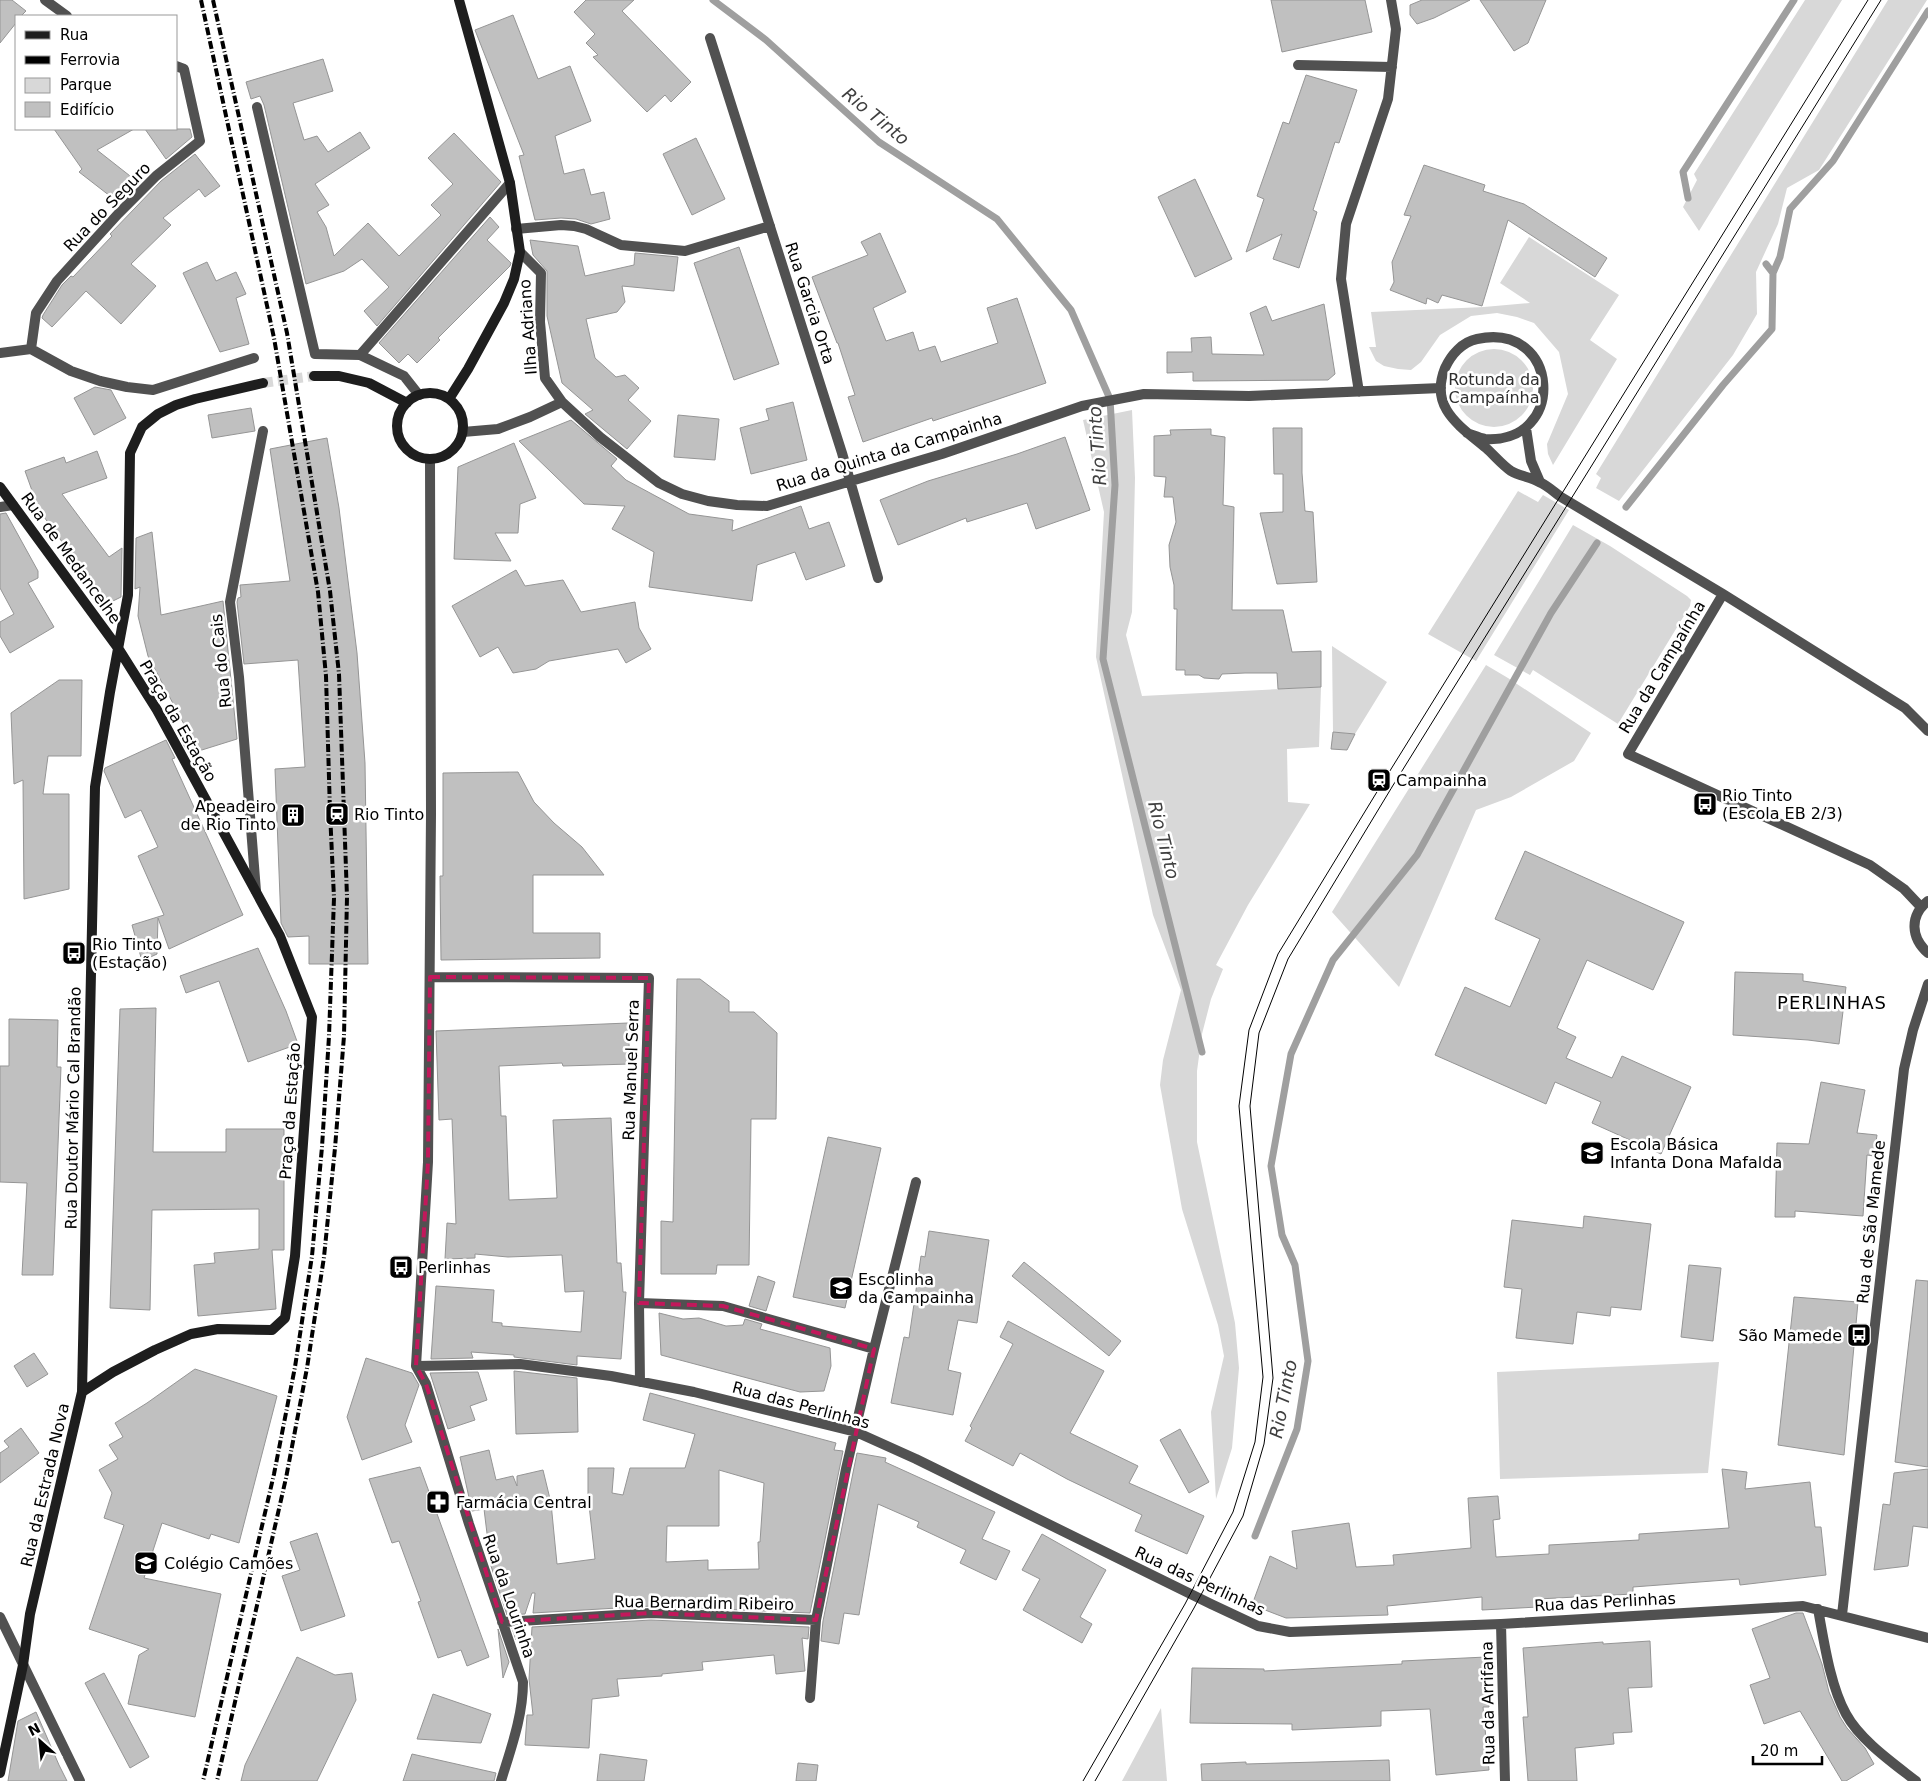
<svg xmlns="http://www.w3.org/2000/svg" width="1928" height="1781" font-family="'DejaVu Sans',sans-serif">
<style>
.green{fill:#d8d8d8}
.lines{fill:none;stroke-linecap:round;stroke-linejoin:round}
.stream{stroke:#9f9f9f;stroke-width:7}
.building{fill:#c0c0c0;stroke:#959595;fill-rule:evenodd}
.secondary-tunnel{stroke:#d9d9d9;stroke-width:10;stroke-dasharray:10 5;stroke-linecap:butt}
.street{stroke:#515151;stroke-width:10}
.secondary{stroke:#1e1e1e;stroke-width:10}
.tram{stroke:#000;stroke-width:1}
.rail{stroke:#000;stroke-width:4;stroke-dasharray:8 2.5 1 2.5;stroke-linecap:butt}
.marked{fill:none;stroke:#c2185b;stroke-width:4;stroke-dasharray:10 6;stroke-linejoin:round}
.labels{text-anchor:middle;dominant-baseline:central;stroke-width:5;stroke-linejoin:round;paint-order:stroke}
.street-label{font-size:16px;fill:#000;stroke:#fff}
.park-label{font-size:16px;fill:#2f2f2f;stroke:#fff}
.poi-label{font-size:16px;fill:#000;stroke:#fff;text-anchor:start}
.water-label{font-size:18px;font-style:italic;fill:#404040;stroke:#fff}
.neighbourhood-label{font-size:18px;letter-spacing:1px;fill:#000;stroke:#fff}
</style>
<rect width="100%" height="100%" fill="#fff"/>
<path class="green" d="M1805 0H1842L1699 231 1683 207 1697 180 1694 174Z
M1888 0H1927L1819 170 1787 188 1778 224 1756 272 1757 314 1733 355 1619 501 1596 488 1601 478 1596 474Z
M1529 237 1619 295 1590 340 1617 359 1553 465 1548 454 1547 444 1568 394 1559 352 1534 323 1517 317 1497 313 1471 316 1440 335 1421 362 1411 370 1398 369 1384 366 1376 361 1369 347H1376L1371 312 1484 307 1530 303 1500 283Z
M1455 388a39 39 0 1 1 78 0a39 39 0 1 1-78 0Z
M1132 410 1135 478 1132 612 1126 635 1142 696 1321 687 1319 747 1287 749 1288 802 1310 804 1248 905 1216 965 1223 969 1211 999 1202 1034 1197 1071V1142L1235 1323 1239 1368 1232 1448 1216 1499 1211 1412 1224 1356 1218 1325 1182 1209 1160 1085 1163 1060 1181 990 1153 915 1096 657 1104 512 1083 420Z
M1518 491 1538 502 1543 495 1569 510 1476 661 1428 634Z
M1573 525 1610 546 1687 596 1691 600 1690 606 1618 724 1533 670 1530 675 1494 655Z
M1332 646 1387 682 1355 734 1333 732Z
M1486 665 1508 678 1591 733 1574 761 1511 797 1476 810 1399 987 1332 912Z
M1719 1362 1708 1473 1500 1479 1497 1372Z
M1161 1708 1167 1781H1122Z"/>
<g class="lines">
<path class="stream" d="M713 0 766 40 879 142 997 219 1071 310 1110 399 1115 485 1103 659 1202 1052
M1688 198 1683 172 1794 0
M1773 273 1780 257 1790 209 1833 161 1928 11
M1626 507 1723 385 1772 329 1773 273 1766 264
M1255 1536 1297 1429 1308 1361 1295 1265 1282 1235 1271 1166 1291 1054 1333 960 1417 855 1551 613 1597 543"/>
</g>
<path class="building" d="M0 0H12L26 11 21 16H16V23L0 43Z
M586 0H634L622 11 691 82 671 102 665 95 647 112 593 57 598 55 586 43 595 34 574 12Z
M1271 0H1365L1372 32 1282 52Z
M1422 0H1470L1434 18 1417 24 1410 15V5Z
M1480 0H1546L1528 43 1514 51Z
M513 15 538 79 570 66 591 121 555 136 564 174 584 169 591 195 604 192 610 219 591 224 576 219 561 218 535 220 519 156 524 155 475 30Z
M323 59 333 91 293 103 304 140 317 136 328 152 360 132 370 148 315 184 329 205 317 212 326 227 334 256 368 223 399 256 441 215 431 205 453 184 428 158 454 133 501 182 377 326 364 311 389 287 362 259 344 271 306 284 264 105 260 96 251 99 246 82Z
M1306 75 1357 90 1339 143 1335 142 1313 210 1317 212 1299 268 1273 259 1282 234 1246 252 1264 199 1257 196 1283 122 1289 124Z
M54 129H134L97 150 139 183 119 203 79 172 82 169Z
M145 129H190L192 137 166 159Z
M696 138 725 199 692 215 663 154Z
M195 154 220 186 205 197 199 189 163 218 171 225 131 264 156 286 121 324 86 291 52 327 42 318 43 315 62 285 71 276 73 277 112 236 110 234 161 181Z
M1424 165 1485 185 1483 191 1524 204 1607 258 1595 277 1508 220 1482 306 1442 295 1438 303 1427 298 1426 304 1390 290 1394 282 1392 262 1411 216 1404 215Z
M1195 179 1232 259 1195 277 1158 197Z
M490 217 499 227 487 240 511 263 510 266 438 338 440 340 417 363 408 354 399 363 379 343Z
M880 233 906 292 873 308 886 341 913 332 919 351 935 346 941 362 998 343 987 308 1017 298 1046 383 933 421 932 418 863 442 848 397 855 395 838 343H837L812 277 868 255 861 242Z
M530 240 578 246 585 276 634 265 635 253 678 257 674 291 622 286 625 302 617 312 586 319 595 358 616 377 625 375 639 388 628 400 651 421 627 449 585 414 593 410 562 383 547 316V271L533 255Z
M739 247 779 364 734 380 694 263Z
M207 262 216 281 236 272 246 294 236 298 249 344 220 352 183 273Z
M1324 304 1335 374 1328 380 1193 381V372L1167 373V352H1192L1191 338 1211 337 1212 354 1264 355 1250 313 1266 306 1272 321Z
M95 387 111 390 126 418 94 435 74 398Z
M793 402 807 460 751 474 740 428 769 420 766 409Z
M251 408 255 431 212 438 208 415Z
M678 415 719 419 715 460 674 457Z
M571 420 617 459 611 466 626 480 689 514 733 520 732 531 801 506 809 529 829 522 845 566 806 580 795 552 757 565 752 601 649 587 654 552 612 529 625 506 584 504 519 441Z
M1273 428H1302V473L1305 511 1313 512 1317 582 1277 584 1260 513 1283 512V474H1274Z
M1211 429V435L1225 437 1223 505 1234 507 1232 610H1283L1292 652 1321 651V687L1278 689 1277 673H1245L1222 674 1219 679 1204 678 1199 675H1185V670H1176L1177 609H1174V585L1170 567 1169 545 1176 522 1173 497H1164L1166 477 1154 476V436L1171 435 1170 430Z
M1065 437 1090 510 1036 529 1027 503 967 522 966 518 898 545 880 500 928 481 1017 454Z
M327 438 339 508 357 653 365 763 368 964H309V936L288 937 281 923 275 769 305 767 298 660 244 664 237 602 238 598 241 597 240 585 290 581 270 449Z
M514 443 536 498 520 504 518 533H495L511 561 454 559 458 467Z
M97 451 107 478 62 494 109 557 122 548 121 597 105 605 86 575 39 510 25 471 64 457 66 463Z
M6 513 38 571V578L28 583 54 627 10 653 0 636V622L14 614 0 588V514Z
M152 532 161 615 223 601 237 739 189 754 178 735 187 730 148 656 138 616 140 587 135 589 136 538Z
M516 570 525 586 563 580 581 612 635 602 639 628 651 649 626 663 618 649 549 661 536 669 513 673 498 647 480 657 452 606Z
M59 680H82L81 756H48L43 794H69V889L24 899 23 780 14 784 11 713Z
M1333 732 1355 734 1347 750 1331 749Z
M166 740 175 758 172 759 243 915 169 949 158 918 157 954 142 961 132 925 164 915 138 856 158 847 141 810 125 818 104 771 105 768Z
M518 772 534 802 554 823 582 847 604 875H533V933H600V958L441 960 440 876H443V773Z
M1525 851 1684 922 1653 990 1587 960 1557 1028 1576 1037 1566 1058 1612 1078 1622 1056 1691 1087 1661 1154 1592 1123 1601 1102 1555 1082 1546 1104 1435 1055 1465 987 1510 1007 1540 939 1495 919Z
M258 948 286 1011 298 1044 248 1062 219 981 186 993 180 976Z
M1735 972 1803 974V981L1846 987 1839 1044 1808 1040 1733 1035Z
M677 979H700L729 1001V1012H754L777 1033 776 1119H751L749 1265H717L716 1274H661V1221L673 1222Z
M156 1008 153 1152H226V1129H284V1250H272L276 1309 198 1316 194 1265 215 1263 214 1253 259 1249V1209L152 1210 150 1310 110 1308 120 1009Z
M9 1019 58 1020 57 1067H61L53 1275H22L27 1183 0 1182V1066H9Z
M628 1023 630 1064 563 1066 562 1063 499 1066 501 1116H506L509 1200 557 1198 553 1120 611 1118 617 1263H621L623 1292H626L621 1359 577 1356V1365L514 1357V1355L471 1352 473 1358 431 1359 436 1286 494 1290 492 1322 502 1323V1326L581 1332 584 1291 565 1292 562 1255 508 1257 475 1254V1258L445 1259 447 1223 456 1224 452 1119 439 1120 436 1031Z
M1821 1082 1865 1090 1857 1133 1877 1135 1874 1156 1867 1155 1863 1216 1795 1211V1217H1775L1777 1143 1809 1144Z
M828 1137 881 1148 845 1308 793 1297Z
M1584 1216 1651 1224 1641 1310 1611 1307 1610 1316 1577 1312 1573 1344 1516 1338 1522 1289 1504 1287 1512 1220 1583 1228Z
M929 1231 989 1240 977 1323 958 1320 948 1370 961 1373 953 1415 891 1403 904 1337 909 1338 921 1256 925 1257Z
M1024 1262 1121 1341 1109 1356 1012 1276Z
M1689 1265 1721 1268 1713 1341 1681 1337Z
M758 1276 775 1282 766 1311 749 1306Z
M1916 1280 1928 1281V1467L1895 1462Z
M1794 1297 1858 1302 1844 1455 1778 1445Z
M659 1313 683 1319 699 1318 726 1326 743 1325 745 1319 762 1324 760 1329 830 1348 831 1366 824 1391 800 1392 661 1355Z
M1008 1321 1104 1371 1070 1433 1138 1466 1129 1483 1204 1516 1187 1554 1135 1531 1142 1515 1067 1479 1020 1453 1013 1466 965 1441 972 1428 970 1426 1013 1344 1000 1337Z
M34 1353 48 1374 27 1387 14 1366Z
M366 1358 412 1373 419 1385 405 1425 412 1442 362 1460 347 1417Z
M195 1369 277 1396 239 1543 211 1534 209 1539 162 1523 144 1578 221 1594 195 1717 128 1704 139 1655 149 1649 89 1629 124 1525 104 1518 112 1493 99 1470 118 1459 109 1445 123 1437 115 1423 147 1403Z
M514 1371 577 1378 578 1432 516 1434Z
M478 1372 487 1400 470 1406 475 1420 448 1429 430 1373Z
M650 1393 836 1443 834 1450 843 1451 810 1613 651 1606 533 1613 535 1593H532L525 1614 507 1615 491 1566 484 1509 472 1511 460 1457 489 1450 496 1480 513 1476 517 1486V1476L543 1470 551 1503 557 1564 595 1559 588 1496V1468H614L612 1493 623 1495 630 1468H685L695 1434 643 1420ZM719 1470 764 1483 760 1542H758L759 1569 708 1570V1560L666 1562 667 1526H719Z
M21 1428 39 1453 0 1483V1453L9 1447 4 1441Z
M1180 1429 1209 1482 1189 1493 1160 1440Z
M857 1453 886 1458 885 1462 995 1512 982 1539 1010 1551 996 1580 960 1563 966 1550 917 1527 919 1522 878 1504 859 1615 844 1613 839 1644 821 1641 823 1621Z
M420 1467 489 1657 467 1666 461 1650 438 1658 418 1602 421 1601 399 1541 392 1543 369 1479Z
M1722 1469 1747 1472 1745 1489 1810 1482 1815 1527H1821L1826 1575 1740 1585 1739 1579 1633 1587V1594L1538 1599V1607L1482 1610V1597L1387 1606 1388 1615 1286 1618 1252 1605 1270 1556 1297 1569 1292 1531 1349 1523 1356 1567 1394 1565 1393 1555 1471 1548 1468 1498 1498 1496 1500 1519 1493 1520 1496 1557 1549 1554V1545L1639 1540V1534L1729 1528Z
M1928 1469V1528L1913 1526 1908 1566 1874 1570 1883 1504 1890 1505 1894 1473Z
M317 1533 345 1616 301 1631 282 1576 300 1570 290 1542Z
M1042 1534 1106 1570 1080 1617 1092 1624 1082 1643 1023 1610 1040 1579 1022 1570Z
M1796 1613H1803L1822 1664 1829 1692 1840 1717 1847 1728 1865 1748 1874 1764 1846 1781H1842L1800 1711 1764 1724 1750 1685 1770 1678 1752 1629Z
M651 1620 809 1627 808 1639 802 1638 805 1671 776 1674 774 1655 702 1662 703 1670 662 1674V1676L617 1679 619 1696 592 1699 589 1748 525 1745 527 1715H533L529 1679 532 1627Z
M512 1628H520L516 1640Z
M498 1629 509 1662 503 1678Z
M1650 1641 1652 1687 1628 1688 1632 1732 1613 1733 1614 1744 1575 1748 1577 1781H1528L1523 1717H1528L1523 1648 1603 1642V1644Z
M297 1657 335 1675 352 1673 356 1700 317 1781H241L245 1765Z
M1486 1657 1489 1707H1483L1489 1770 1436 1775 1430 1709 1381 1711V1726L1292 1730V1724L1190 1723 1192 1668 1264 1669V1671L1402 1664V1661Z
M104 1673 149 1757 130 1768 85 1683Z
M433 1694 491 1714 481 1743 417 1739Z
M36 1712 59 1765 67 1781H8L18 1721Z
M412 1754 496 1773 494 1781H403Z
M600 1754 647 1760 644 1781H597Z
M1389 1760 1390 1781H1202L1201 1764 1246 1762V1764Z
M798 1763 818 1765 816 1781H796Z"/>
<g class="lines">
<path class="secondary-tunnel" d="M263 383 314 376"/>
<path class="street" d="M45 0 67 16
M710 38 842 453 878 578
M1298 65 1392 67
M257 107 315 354 360 355 510 183
M516 229 561 225 574 226 586 229 621 245 685 251 770 226
M520 252 541 273 540 322 545 378 562 402
M31 349 71 371 100 381 127 387 153 390 254 358
M0 353 31 349 36 313 57 281 118 214 156 176 200 141 184 69 176 66
M360 355 404 376 419 395
M1359 392 1341 279 1346 224 1388 99 1396 29 1391 0
M1526 428 1531 461 1540 482
M463 432 498 429 530 417 562 402 600 437 659 483 682 494 708 501 737 505 767 506 942 454 1082 406 1144 394 1249 396 1441 388
M1467 433C1473 435 1480 438 1485 439 1568 444 1560 321 1477 339 1462 342 1451 355 1445 368 1429 408 1460 426 1486 448 1494 455 1502 465 1511 471 1519 476 1531 477 1539 482 1547 485 1554 492 1561 497L1723 594 1905 708 1928 731
M0 507 13 505
M1723 594 1628 754 1870 865 1904 889 1921 907
M256 891 239 677 230 602 263 431
M1928 901C1909 916 1911 938 1928 953
M430 977 649 978 639 1303 640 1382
M639 1303 723 1306 874 1349
M416 1366 520 1364 611 1376 694 1392 856 1432 916 1459 1211 1604 1258 1626 1290 1632 1501 1624 1803 1606 1928 1638
M416 1366 428 1162 431 814 430 459
M416 1366 426 1384 469 1524 523 1682C523 1716 511 1748 501 1781
M1818 1609C1824 1641 1830 1685 1846 1714 1860 1740 1893 1763 1916 1781
M1842 1615 1904 1069 1913 1030 1928 984
M0 1617 80 1781
M502 1622 651 1613 816 1620
M1501 1624 1505 1781
M810 1698 816 1620 846 1469 874 1349 916 1182"/>
<path class="secondary" d="M314 376H339L369 383 407 403
M397 426a33 33 0 1 1 66 0a33 33 0 1 1-66 0Z
M449 399 468 369 504 303 514 279 520 252 510 183 459 0
M0 487 118 648 157 710 280 936 312 1017 295 1256 285 1318 272 1330 218 1329 191 1334 155 1350 113 1372 82 1392
M0 1773 23 1665 30 1614 82 1392 95 787 110 692 128 595 130 453 142 427 158 414 176 405 195 399 263 383"/>
<path class="tram" d="M1083 1781 1185 1604 1233 1512 1255 1442 1263 1377 1239 1106 1249 1030 1278 954 1383 782 1868 0
M1095 1781 1194 1608 1243 1516 1264 1444 1273 1378 1250 1106 1259 1033 1288 959 1392 787 1881 0"/>
<path class="rail" d="M201 0 274 338 318 592 326 676 330 812 334 898 329 1036 322 1147 312 1256 295 1367 274 1474 203 1781
M213 0 287 333 330 591 339 674 347 897 344 1036 335 1148 324 1257 307 1368 286 1478 217 1781"/>
</g>
<path class="marked" d="M430 977 649 978 639 1303 723 1306 874 1349 816 1620 651 1613 502 1622 426 1384 416 1366 428 1162Z"/>
<defs>
<g id="station-square" transform="scale(1.25)"><rect x="-9" y="-9" width="18" height="18" rx="4" fill="#000" stroke="#fff"/><path d="M-3-6H3Q5-6 5-4V2Q5 4 3 4L4.5 6H3L1.5 4h-3L-3 6H-4.5L-3 4Q-5 4-5 2V-4Q-5-6-3-6ZM-3.5-4v3h7v-3ZM-3.5 1v1.5H-2V1ZM2 1v1.5H3.5V1Z" fill="#fff"/></g>
<g id="bus-square" transform="scale(1.25)"><rect x="-9" y="-9" width="18" height="18" rx="4" fill="#000" stroke="#fff"/><path d="M-5-6H5V4H4V6H2V4H-2V6H-4V4H-5ZM-3.5-4V0h7V-4ZM-3.5 1.2v1.5H-2V1.2ZM2 1.2v1.5H3.5V1.2Z" fill="#fff"/></g>
<g id="building-square" transform="scale(1.25)"><rect x="-9" y="-9" width="18" height="18" rx="4" fill="#000" stroke="#fff"/><path d="M-4-6H4V6H1V3H-1V6H-4ZM-2.5-4.3h1.7v1.8h-1.7ZM.8-4.3h1.7v1.8H.8ZM-2.5-1h1.7V.8h-1.7ZM.8-1h1.7V.8H.8Z" fill="#fff"/></g>
<g id="school-square" transform="scale(1.25)"><rect x="-9" y="-9" width="18" height="18" rx="4" fill="#000" stroke="#fff"/><path d="M0-5L7-2L0 1L-7-2ZM-4 1L0 2.5L4 1V4Q0 6-4 4Z" fill="#fff"/></g>
<g id="pharmacy-square" transform="scale(1.25)"><rect x="-9" y="-9" width="18" height="18" rx="4" fill="#000" stroke="#fff"/><path d="M-2-6h4v4h4v4h-4v4h-4v-4h-4v-4h4Z" fill="#fff"/></g>
</defs>
<g fill-rule="evenodd">
<use href="#station-square" x="1379" y="780"/>
<use href="#bus-square" x="1705" y="804"/>
<use href="#station-square" x="337" y="814"/>
<use href="#building-square" x="293" y="815"/>
<use href="#bus-square" x="74" y="953"/>
<use href="#school-square" x="1592" y="1153"/>
<use href="#bus-square" x="401" y="1267"/>
<use href="#school-square" x="841" y="1288"/>
<use href="#bus-square" x="1859" y="1335"/>
<use href="#pharmacy-square" x="438" y="1502"/>
<use href="#school-square" x="146" y="1563"/>
</g>
<g class="labels">
<g class="street-label">
<text transform="translate(107 207) rotate(-46)">Rua do Seguro</text>
<text transform="translate(810 303) rotate(72)">Rua Garcia Orta</text>
<text transform="translate(528 327) rotate(-94)">Ilha Adriano</text>
<text transform="translate(889 452) rotate(-17)">Rua da Quinta da Campainha</text>
<text transform="translate(71 558) rotate(54)">Rua de Medancelhe</text>
<text transform="translate(221 661) rotate(-96)">Rua do Cais</text>
<text transform="translate(1662 667) rotate(-59)">Rua da Campaínha</text>
<text transform="translate(178 721) rotate(60)">Praça da Estação</text>
<text transform="translate(631 1070) rotate(-88)">Rua Manuel Serra</text>
<text transform="translate(73 1108) rotate(-89)">Rua Doutor Mário Cal Brandão</text>
<text transform="translate(290 1111) rotate(-86)">Praça da Estação</text>
<text transform="translate(1871 1222) rotate(-84)">Rua de São Mamede</text>
<text transform="translate(801 1405) rotate(15)">Rua das Perlinhas</text>
<text transform="translate(45 1485) rotate(-77)">Rua da Estrada Nova</text>
<text transform="translate(1200 1581) rotate(25)">Rua das Perlinhas</text>
<text transform="translate(509 1596) rotate(71)">Rua da Lourinha</text>
<text transform="translate(1605 1602) rotate(-3)">Rua das Perlinhas</text>
<text transform="translate(704 1603) rotate(1)">Rua Bernardim Ribeiro</text>
<text transform="translate(1488 1703) rotate(-91)">Rua da Arrifana</text>
</g>
<g class="park-label">
<text x="1494" y="379">Rotunda da<tspan x="1494" dy="18">Campaínha</tspan></text>
</g>
<g class="poi-label">
<text x="1396" y="780">Campainha</text>
<text x="1722" y="795">Rio Tinto<tspan x="1722" dy="18">(Escola EB 2/3)</tspan></text>
<text x="276" y="806" text-anchor="end">Apeadeiro<tspan x="276" dy="18">de Rio Tinto</tspan></text>
<text x="354" y="814">Rio Tinto</text>
<text x="92" y="944">Rio Tinto<tspan x="92" dy="18">(Estação)</tspan></text>
<text x="1610" y="1144">Escola Básica<tspan x="1610" dy="18">Infanta Dona Mafalda</tspan></text>
<text x="418" y="1267">Perlinhas</text>
<text x="858" y="1279">Escolinha<tspan x="858" dy="18">da Campainha</tspan></text>
<text x="1842" y="1335" text-anchor="end">São Mamede</text>
<text x="456" y="1502">Farmácia Central</text>
<text x="164" y="1563">Colégio Camões</text>
</g>
<g class="water-label">
<text transform="translate(876 116) rotate(39)">Rio Tinto</text>
<text transform="translate(1097 446) rotate(-94)">Rio Tinto</text>
<text transform="translate(1164 840) rotate(76)">Rio Tinto</text>
<text transform="translate(1283 1399) rotate(-79)">Rio Tinto</text>
</g>
<g class="neighbourhood-label">
<text x="1832" y="1002">PERLINHAS</text>
</g>
</g>
<rect x="15" y="15" width="162" height="115" fill="#ffffff" stroke="#999999"/>
<rect x="25" y="31" width="25" height="8" fill="#1e1e1e" stroke="#999999"/>
<text x="60" y="40" font-size="15" fill="#000000">Rua</text>
<rect x="25" y="56" width="25" height="8" fill="#000000" stroke="#999999"/>
<text x="60" y="65" font-size="15" fill="#000000">Ferrovia</text>
<rect x="25" y="78" width="25" height="15" fill="#d8d8d8" stroke="#999999"/>
<text x="60" y="90" font-size="15" fill="#000000">Parque</text>
<rect x="25" y="102" width="25" height="15" fill="#c0c0c0" stroke="#999999"/>
<text x="60" y="115" font-size="15" fill="#000000">Edifício</text>
<g transform="translate(40 1741) rotate(333)" stroke="#ffffff" stroke-width="4" paint-order="stroke">
<path d="M0-4L9 19L0 12L-9 19Z" fill="#000000"/>
<text y="-8" font-size="14" font-weight="bold" text-anchor="middle" fill="#000000">N</text>
</g>
<path d="M1753 1756v8h69v-8" fill="none" stroke="#000000" stroke-width="2.5"/>
<text x="1760" y="1756" font-size="15" fill="#000000" stroke="#ffffff" stroke-width="4" paint-order="stroke">20 m</text>
</svg>
